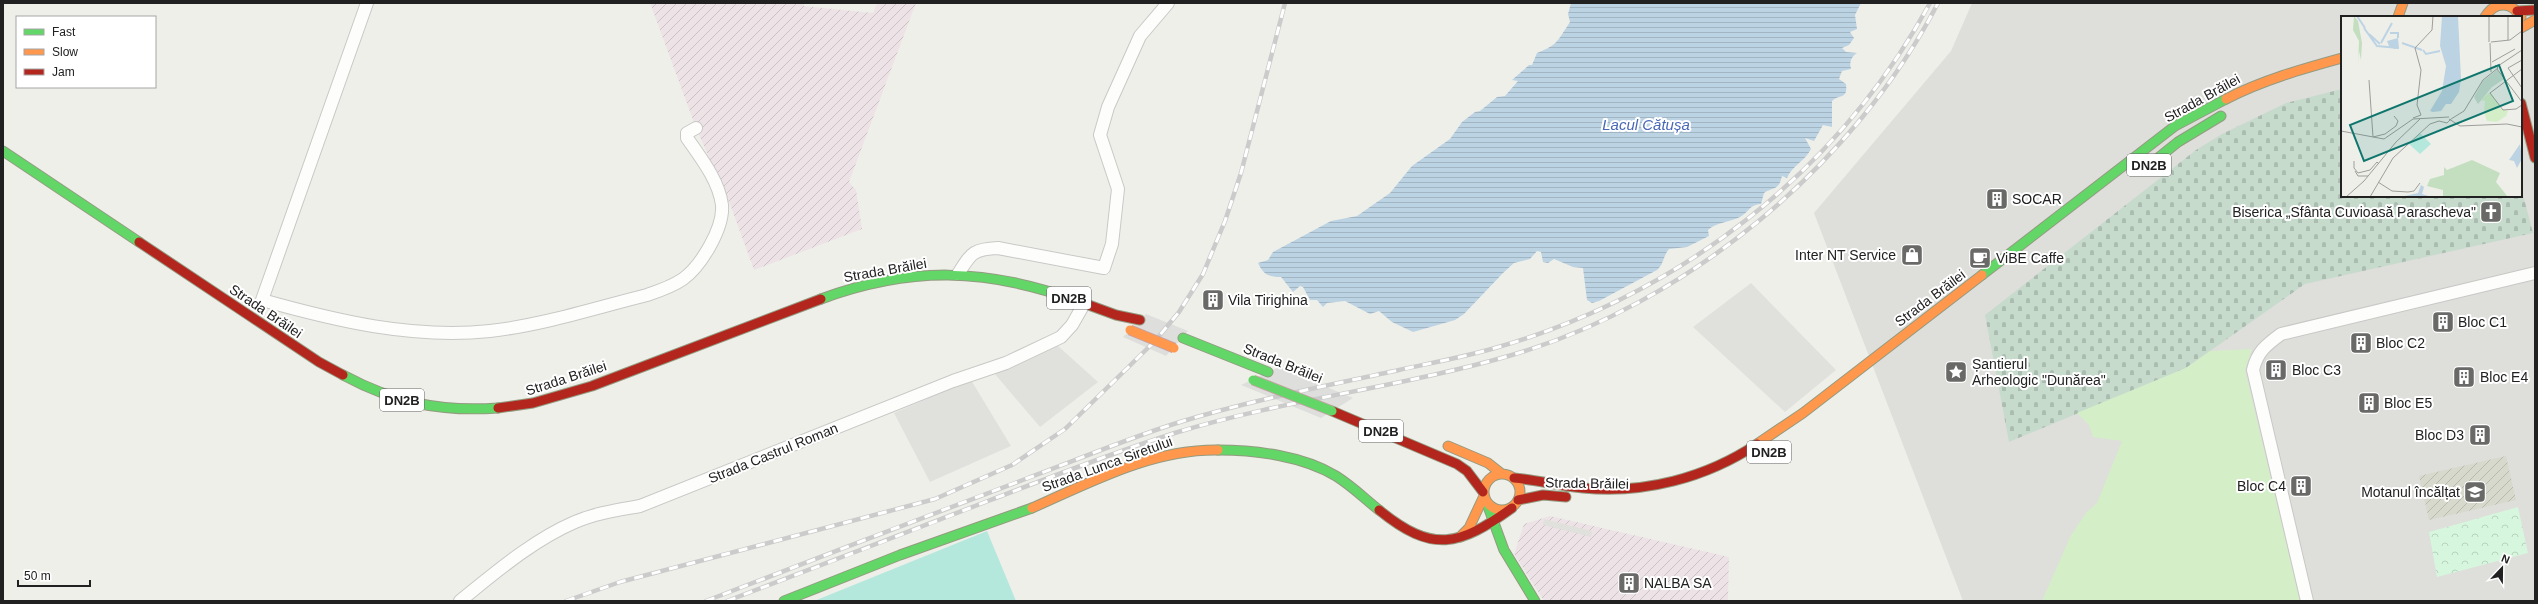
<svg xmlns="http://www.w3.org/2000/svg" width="2538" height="604" font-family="Helvetica,sans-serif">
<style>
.residential{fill:#dededb;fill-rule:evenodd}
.industrial{fill:url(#industrial-furrows)}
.construction{fill:url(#construction-furrows)}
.cemetery{fill:url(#cemetery-stones)}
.park{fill:url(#park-crowns)}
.garden{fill:#d4eec8}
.pitch{fill:#b4e8dd}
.parking{fill:#e0e0dd}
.water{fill:url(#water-rules)}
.pier{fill:#dededc}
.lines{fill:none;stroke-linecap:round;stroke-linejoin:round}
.street-casing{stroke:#c8c8c6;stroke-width:14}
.fast-casing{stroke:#939b80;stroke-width:11}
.slow-casing{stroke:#939b80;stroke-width:11}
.jam-casing{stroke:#939b80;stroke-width:11}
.street{stroke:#fdfdfc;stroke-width:12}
.fast{stroke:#63d668;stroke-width:9}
.slow{stroke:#ff974d;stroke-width:9}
.jam{stroke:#b3261e;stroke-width:9}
.rail-casing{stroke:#cbcbcb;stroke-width:4.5}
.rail{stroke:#fff;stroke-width:3;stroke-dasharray:9;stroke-linecap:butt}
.fast-bridge-casing{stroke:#c6a0a3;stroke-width:11;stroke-linecap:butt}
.slow-bridge-casing{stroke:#c6a0a3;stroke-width:11;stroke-linecap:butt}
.fast-bridge{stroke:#63d668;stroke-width:9}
.slow-bridge{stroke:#ff974d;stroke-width:9}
.labels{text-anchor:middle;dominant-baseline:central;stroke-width:4;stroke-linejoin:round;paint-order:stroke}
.shield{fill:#fff;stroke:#646464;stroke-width:1}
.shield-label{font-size:13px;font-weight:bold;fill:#212121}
.street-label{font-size:14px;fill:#212121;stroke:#fff}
.poi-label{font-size:14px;fill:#212121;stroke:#fff;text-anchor:start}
.water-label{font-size:15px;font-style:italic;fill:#4867b6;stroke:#fff}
.inset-river{fill:none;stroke:#bcd3e3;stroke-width:2}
.inset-road{fill:none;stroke:#9d9d9a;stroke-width:1}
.view{fill:#0f766e;fill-opacity:0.15;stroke:#0f766e;stroke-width:2}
.inset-edge{fill:none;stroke:#212121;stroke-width:2}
</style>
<defs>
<pattern id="industrial-furrows" width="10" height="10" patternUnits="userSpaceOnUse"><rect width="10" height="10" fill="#ede3e7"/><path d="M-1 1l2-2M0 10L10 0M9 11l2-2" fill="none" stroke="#cbc2c6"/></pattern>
<pattern id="construction-furrows" width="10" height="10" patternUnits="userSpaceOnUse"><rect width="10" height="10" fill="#d6d9cb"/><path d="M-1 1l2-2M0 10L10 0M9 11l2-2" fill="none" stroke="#b7baae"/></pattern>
<pattern id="cemetery-stones" width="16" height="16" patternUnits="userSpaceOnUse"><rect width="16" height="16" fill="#c7dbcd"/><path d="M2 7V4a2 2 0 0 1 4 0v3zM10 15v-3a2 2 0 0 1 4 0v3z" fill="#abbcb0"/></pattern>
<pattern id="park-crowns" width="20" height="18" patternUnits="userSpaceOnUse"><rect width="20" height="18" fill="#d7f6de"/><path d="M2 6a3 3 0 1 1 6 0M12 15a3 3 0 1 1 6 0" fill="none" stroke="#b8d3be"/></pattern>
<pattern id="water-rules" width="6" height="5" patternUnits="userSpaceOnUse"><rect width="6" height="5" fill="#bcd3e3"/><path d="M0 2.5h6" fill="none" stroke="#a1b5c2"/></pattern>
</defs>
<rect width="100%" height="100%" fill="#efefea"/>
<path class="residential" d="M1972 3H2535V601H1963L1814 213 1951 51ZM2342 17H2521V196H2342Z"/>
<path class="industrial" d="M650 3H804V6L873 13 877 3H916L849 182 856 190 862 229 754 270 731 207 696 128Z
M1550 516 1729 557 1728 601H1544L1514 554 1524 524Z"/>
<path class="construction" d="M2506 456 2516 500 2429 520 2419 476Z"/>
<path class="cemetery" d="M2342 89V196H2521V187L2533 233 2305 284 2186 368 2009 442 1985 315 2196 150 2222 134 2286 103Z"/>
<path class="park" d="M2518 507 2528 553 2437 577 2429 532Z"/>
<path class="garden" d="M2252 349 2245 370 2300 601H2042L2071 535 2086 513 2097 503 2122 441 2093 437 2089 425 2077 413 2186 368 2210 351Z"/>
<path class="pitch" d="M987 531 1016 601H814Z"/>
<path class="parking" d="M1751 283 1836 370 1785 412 1693 327Z
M1057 345 1098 382 1040 427 994 373Z
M971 380 1011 446 930 482 894 413Z
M1544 519 1592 531 1591 537 1543 525Z"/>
<path class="water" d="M1571 3H1861L1855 15 1857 29 1850 32 1854 38 1849 45 1842 48 1846 52 1857 53C1851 57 1849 62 1851 69L1842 71 1839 79 1846 84C1848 100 1839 94 1832 101V127L1823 125 1814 141 1805 138 1811 149C1805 161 1792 166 1787 178L1782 176C1779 191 1773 187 1764 193L1761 204C1750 204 1748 213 1740 217 1730 222 1717 222 1708 230L1709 236 1687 247 1669 249C1663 256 1664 264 1657 270L1599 301 1592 303 1587 300 1583 268 1573 267 1554 259 1548 263 1543 262 1541 252 1537 251 1530 259 1514 263 1503 273 1464 314 1455 320 1413 332 1392 322 1379 311 1370 314 1345 301 1327 303 1323 307 1317 300H1310L1303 287 1300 286 1293 292 1281 277C1268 277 1263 274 1258 263L1268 260 1273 252 1331 221 1357 216 1390 193 1412 166 1450 139 1462 122 1475 112 1480 111 1497 97 1505 96 1518 81 1512 80 1529 65H1532L1537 53C1558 45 1558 40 1570 22L1568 14Z"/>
<path class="pier" d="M1146 314 1188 331 1166 356 1123 337Z
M1279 367 1353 398 1321 418 1241 385Z"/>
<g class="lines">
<g class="street-casing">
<path id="street" d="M367 3 262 300C337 321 412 339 490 331 543 325 595 308 647 295 659 291 673 286 683 279 701 266 724 228 722 205 719 181 701 158 687 138V133L696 128
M958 274C971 254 972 249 998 248L1104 268 1112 244 1118 189 1100 135 1108 107 1140 36 1168 3
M460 601C496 572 533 540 575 522 596 513 618 510 640 506L953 381 1006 363 1061 337 1072 325 1084 304
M2307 601 2253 370C2257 352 2266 345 2281 334L2535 273"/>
</g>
<g class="fast-casing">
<path id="fast" d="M3 151 139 242
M2153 162 2178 142 2221 116
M1982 275 2175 126 2226 99
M821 299C911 266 985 268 1075 300
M1183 338 1268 372
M343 375C395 403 440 412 498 408
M1218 450C1256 450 1303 456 1336 476 1352 486 1365 499 1379 510
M1486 501 1504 550 1535 601
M784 601 900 555 1032 508"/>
</g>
<g class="slow-casing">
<path id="slow" d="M2398 17 2403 3
M2485 17C2495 1 2511 1 2521 17
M2521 28 2535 20
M2226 99C2263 80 2302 69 2342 58
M1757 444 1803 413 1982 275
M1448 446 1488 463 1502 474
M1484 492a18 18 0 1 1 36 0a18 18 0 1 1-36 0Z
M1032 508C1091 482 1152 449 1218 450
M1460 537 1469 528 1484 496"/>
</g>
<g class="jam-casing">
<path id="jam" d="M2517 11 2535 10
M2521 103 2535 158
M139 242 319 362 343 375
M1075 300 1116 315 1140 320
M498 408 533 403 592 386 821 299
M1332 411 1457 464 1467 471 1483 492
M1514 478C1537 480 1560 486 1583 488 1644 494 1706 478 1757 444
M1518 500 1543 495 1566 497
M1379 510C1433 554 1459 546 1512 508"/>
</g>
<use href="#street" class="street"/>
<use href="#fast" class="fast"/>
<use href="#slow" class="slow"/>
<use href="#jam" class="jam"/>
<g class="rail-casing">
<path id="rail" d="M566 601 620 582 935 499 1012 465 1065 429 1155 341 1179 312 1203 274 1225 221 1241 173 1285 3
M706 601C813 560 921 518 1028 478 1079 459 1129 438 1180 422 1252 400 1326 386 1399 370 1431 363 1464 357 1495 348 1680 295 1838 172 1930 3
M727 601C814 568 901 535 988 501 1051 477 1114 452 1178 432 1288 399 1402 387 1512 355 1687 304 1855 164 1938 3"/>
</g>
<use href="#rail" class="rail"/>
<g class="fast-bridge-casing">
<path id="fast-bridge" d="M1253 380 1332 411"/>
</g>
<g class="slow-bridge-casing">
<path id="slow-bridge" d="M1130 330 1174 348"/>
</g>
<use href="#fast-bridge" class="fast-bridge"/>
<use href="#slow-bridge" class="slow-bridge"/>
</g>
<defs>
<g id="building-square" transform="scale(1.15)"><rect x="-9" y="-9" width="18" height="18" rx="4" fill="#696967" stroke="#fff"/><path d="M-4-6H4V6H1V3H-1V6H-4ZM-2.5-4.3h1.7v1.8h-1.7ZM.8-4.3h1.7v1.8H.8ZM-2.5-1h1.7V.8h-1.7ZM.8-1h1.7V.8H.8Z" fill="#fff"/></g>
<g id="church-square" transform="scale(1.15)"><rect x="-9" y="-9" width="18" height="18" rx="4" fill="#696967" stroke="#fff"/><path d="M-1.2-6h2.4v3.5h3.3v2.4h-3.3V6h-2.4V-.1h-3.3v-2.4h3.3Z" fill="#fff"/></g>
<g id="shop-square" transform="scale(1.15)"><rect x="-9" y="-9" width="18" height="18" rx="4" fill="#696967" stroke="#fff"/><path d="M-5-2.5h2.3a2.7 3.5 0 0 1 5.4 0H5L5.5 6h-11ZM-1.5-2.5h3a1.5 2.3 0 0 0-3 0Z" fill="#fff"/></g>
<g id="cafe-square" transform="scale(1.15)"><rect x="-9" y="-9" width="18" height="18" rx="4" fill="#696967" stroke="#fff"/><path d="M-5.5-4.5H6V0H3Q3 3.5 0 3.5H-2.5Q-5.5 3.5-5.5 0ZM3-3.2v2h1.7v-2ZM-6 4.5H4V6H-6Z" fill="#fff"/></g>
<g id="sight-square" transform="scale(1.15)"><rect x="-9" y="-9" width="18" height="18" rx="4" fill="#696967" stroke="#fff"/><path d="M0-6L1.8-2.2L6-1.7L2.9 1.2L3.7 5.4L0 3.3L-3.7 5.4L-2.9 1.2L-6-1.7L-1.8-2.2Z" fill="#fff"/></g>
<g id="school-square" transform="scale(1.15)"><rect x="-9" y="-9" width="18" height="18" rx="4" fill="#696967" stroke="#fff"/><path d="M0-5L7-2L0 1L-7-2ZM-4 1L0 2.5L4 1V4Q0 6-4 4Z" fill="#fff"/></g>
</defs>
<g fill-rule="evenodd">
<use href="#building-square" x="1997" y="199"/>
<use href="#church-square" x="2491" y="212"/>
<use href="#shop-square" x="1912" y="255"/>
<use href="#cafe-square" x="1980" y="258"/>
<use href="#building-square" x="1213" y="300"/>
<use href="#building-square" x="2443" y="322"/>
<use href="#building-square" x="2361" y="343"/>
<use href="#building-square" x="2276" y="370"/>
<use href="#sight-square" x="1956" y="372"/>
<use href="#building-square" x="2464" y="377"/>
<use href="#building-square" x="2369" y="403"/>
<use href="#building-square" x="2480" y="435"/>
<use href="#building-square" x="2301" y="486"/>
<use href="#school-square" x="2475" y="492"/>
<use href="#building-square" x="1629" y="583"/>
</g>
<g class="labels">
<g class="shield">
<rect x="2127" y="154" width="44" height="22" rx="3"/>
<rect x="1047" y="287" width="44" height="22" rx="3"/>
<rect x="380" y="389" width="44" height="22" rx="3"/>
<rect x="1359" y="420" width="44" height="22" rx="3"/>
<rect x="1747" y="441" width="44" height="22" rx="3"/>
</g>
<g class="shield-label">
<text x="2149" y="165">DN2B</text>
<text x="1069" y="298">DN2B</text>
<text x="402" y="400">DN2B</text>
<text x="1381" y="431">DN2B</text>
<text x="1769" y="452">DN2B</text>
</g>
<g class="street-label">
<text transform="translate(2202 98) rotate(-29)">Strada Brăilei</text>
<text transform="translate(885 270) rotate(-10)">Strada Brăilei</text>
<text transform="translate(1930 298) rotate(-37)">Strada Brăilei</text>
<text transform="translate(266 311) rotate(34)">Strada Brăilei</text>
<text transform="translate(1283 363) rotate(22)">Strada Brăilei</text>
<text transform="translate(566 378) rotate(-18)">Strada Brăilei</text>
<text transform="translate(773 453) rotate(-22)">Strada Castrul Roman</text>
<text transform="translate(1107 464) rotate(-20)">Strada Lunca Siretului</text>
<text transform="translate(1587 483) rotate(1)">Strada Brăilei</text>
</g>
<g class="poi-label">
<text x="2012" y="199">SOCAR</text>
<text x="2476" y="212" text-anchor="end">Biserica „Sfânta Cuvioasă Parascheva"</text>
<text x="1896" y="255" text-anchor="end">Inter NT Service</text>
<text x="1996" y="258">ViBE Caffe</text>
<text x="1228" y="300">Vila Tirighina</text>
<text x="2458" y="322">Bloc C1</text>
<text x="2376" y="343">Bloc C2</text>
<text x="1972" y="364">Șantierul<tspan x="1972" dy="16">Arheologic "Dunărea"</tspan></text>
<text x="2292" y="370">Bloc C3</text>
<text x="2480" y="377">Bloc E4</text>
<text x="2384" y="403">Bloc E5</text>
<text x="2464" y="435" text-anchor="end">Bloc D3</text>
<text x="2286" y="486" text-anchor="end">Bloc C4</text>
<text x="2460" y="492" text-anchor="end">Motanul încălțat</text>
<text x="1644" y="583">NALBA SA</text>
</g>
<g class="water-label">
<text x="1646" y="124">Lacul Cătușa</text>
</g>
</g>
<g transform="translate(2341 16)">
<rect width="181" height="181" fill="#efefea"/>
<path d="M13 0 17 5 21 27 20 44 18 35 17 49 18 25 12 14ZM131 144 159 157 155 166 167 181H102V174L86 170 89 163 103 159V151L106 154Z" fill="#c3dfbf"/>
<path d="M156 54 163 63 151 71 137 88 133 81 142 65Z" fill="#c7dbcd"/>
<path d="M149 76 160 93 167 95 165 100 156 106 146 105 143 96 144 85 140 84Z" fill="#d4eec8"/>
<path d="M79 117 90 128 79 138 68 128Z" fill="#b4e8dd"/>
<path d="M101 0H117L120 63 118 76 110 88H105L100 95 92 96 89 95 101 75 105 50 99 30ZM57 22 58 32 54 33 47 30H44L42 31 40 30H48L46 25ZM179 128 181 143 176 152 173 145 168 144ZM80 169 83 171 81 178 91 181H59L77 177Z" fill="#bcd3e3"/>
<path class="inset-river" d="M16 0 24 12M23 12 36 30 58 32M49 17H57V22M28 18 39 28M40 27 51 7M61 27 81 34M82 34 85 38 99 35"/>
<path class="inset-road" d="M148 0V26M167 0V24M150 26 169 24 181 15M149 27 150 56M181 44 167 52 181 72M151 46 174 33M157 50 181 34M156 53 181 86M181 53 149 77 162 94 175 93 181 89M28 64 32 121 44 118 55 110 57 105 53 100M72 102 80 99 76 89 80 54 74 32 91 14 92 0M108 103 119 110 166 108 181 111M110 103 123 95 142 64 157 52 154 49M0 115 43 123 72 103 108 101M13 145V152L17 157 29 154 36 146 38 148M14 155 17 160H27M37 166 51 175 67 176 73 175 79 167M5 181 23 165 55 126 79 103M29 181 52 142 89 108 98 105 106 107 110 103"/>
<path class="view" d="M158 49 172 85 23 145 9 109Z"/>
<rect width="181" height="181" class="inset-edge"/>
</g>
<rect width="2538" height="604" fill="none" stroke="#212121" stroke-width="8"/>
<rect x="16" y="16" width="140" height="72" fill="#ffffff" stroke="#a6a6a6"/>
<rect x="24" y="29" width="20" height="6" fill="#63d668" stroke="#a6a6a6"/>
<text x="52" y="36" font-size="12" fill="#212121">Fast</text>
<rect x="24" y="49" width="20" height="6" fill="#ff974d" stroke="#a6a6a6"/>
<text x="52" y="56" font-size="12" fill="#212121">Slow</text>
<rect x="24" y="69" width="20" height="6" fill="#b3261e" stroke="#a6a6a6"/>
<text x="52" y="76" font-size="12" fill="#212121">Jam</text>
<g transform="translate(2502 568) rotate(22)" stroke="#ffffff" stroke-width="3" paint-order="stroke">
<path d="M0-3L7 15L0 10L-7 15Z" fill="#212121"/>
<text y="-6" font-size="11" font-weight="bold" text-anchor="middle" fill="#212121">N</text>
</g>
<path d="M18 580v6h72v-6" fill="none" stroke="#212121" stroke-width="2"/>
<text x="24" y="580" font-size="12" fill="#212121" stroke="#ffffff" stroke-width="3" paint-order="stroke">50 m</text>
</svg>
